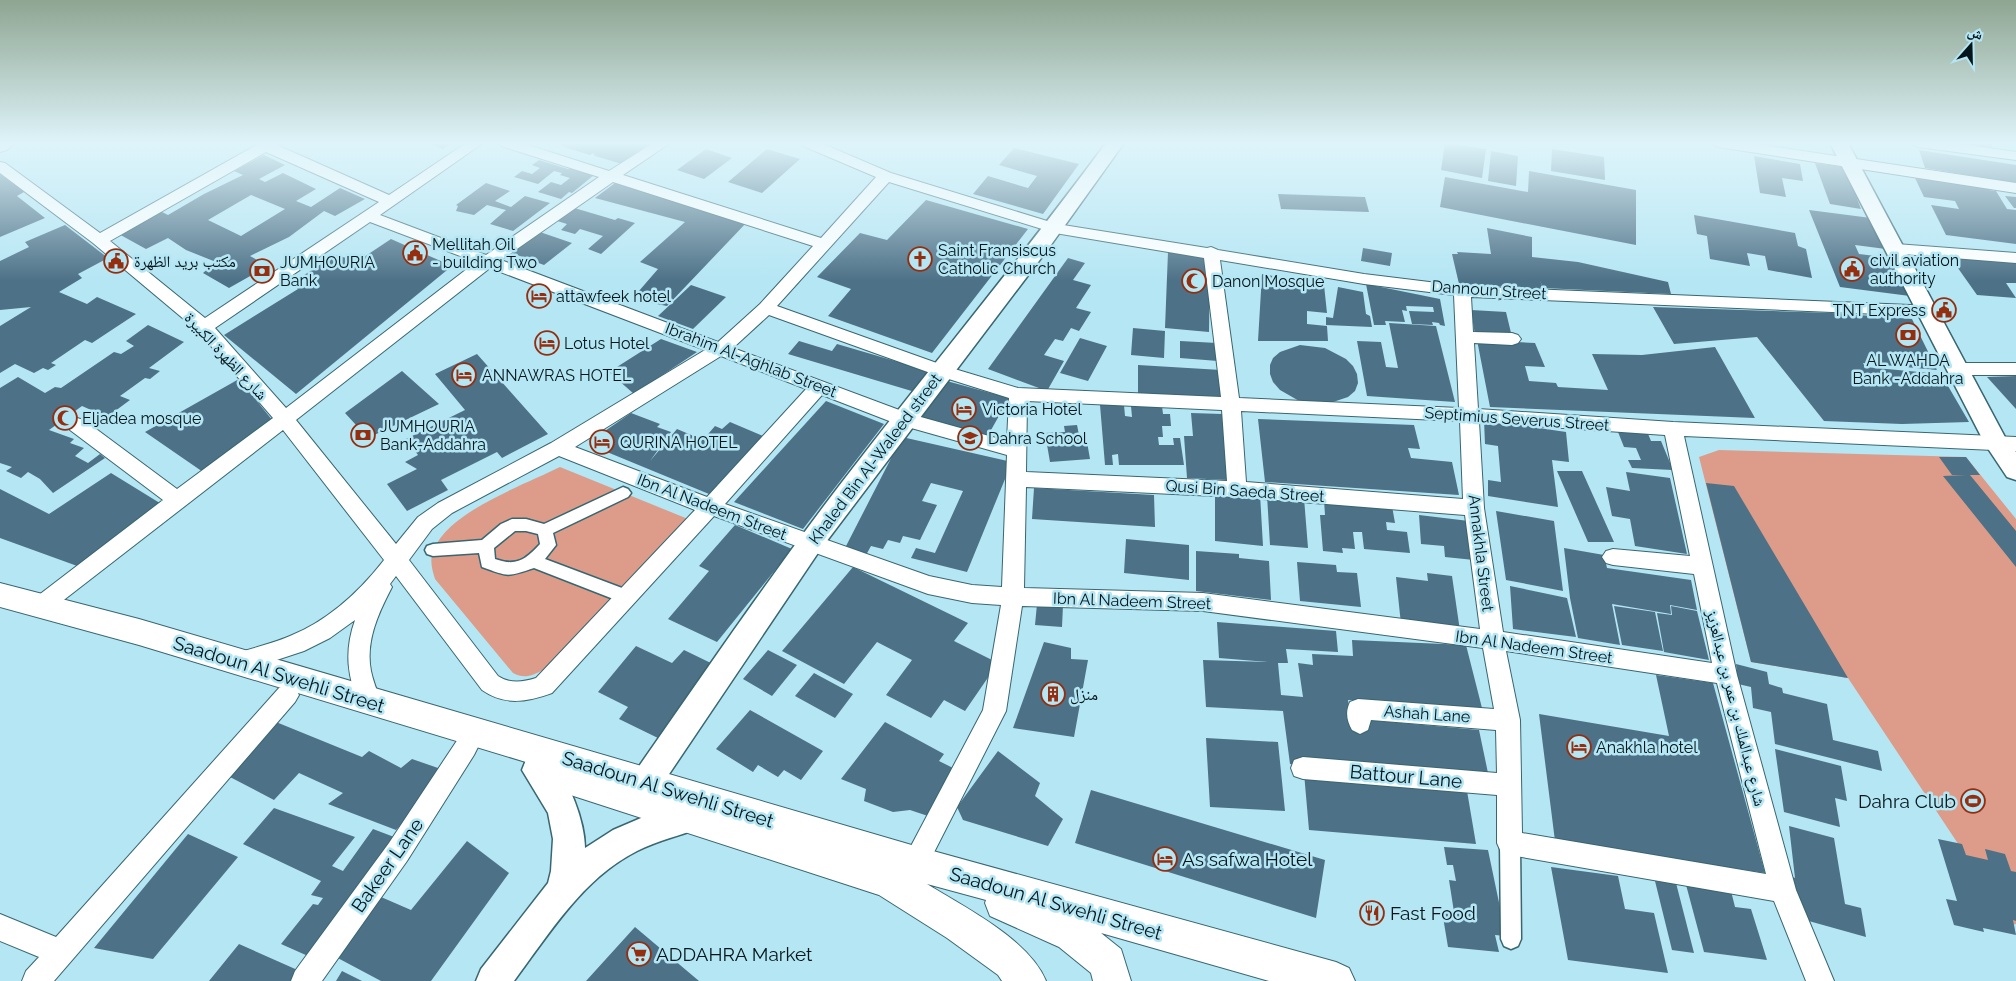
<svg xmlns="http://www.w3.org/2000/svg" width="2016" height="981" font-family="Raleway,'Noto Naskh Arabic',sans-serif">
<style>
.green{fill:#dc9c89}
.building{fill:#4d7187;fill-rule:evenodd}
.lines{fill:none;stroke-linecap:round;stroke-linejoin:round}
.pedestrian-casing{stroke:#386671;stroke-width:3}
.minor-casing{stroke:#386671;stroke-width:2}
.tertiary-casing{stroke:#386671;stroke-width:3}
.primary-casing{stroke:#386671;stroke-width:2}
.trunk-casing{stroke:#386671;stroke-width:2}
.pedestrian{fill:#fff;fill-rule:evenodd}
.minor{fill:#fff;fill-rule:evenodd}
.tertiary{fill:#fff;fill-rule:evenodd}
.primary{fill:#fff;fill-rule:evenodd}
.trunk{fill:#fff;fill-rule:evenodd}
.labels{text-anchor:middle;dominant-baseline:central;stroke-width:5;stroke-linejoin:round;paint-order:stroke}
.poi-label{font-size:16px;fill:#04161b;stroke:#b5e6f4;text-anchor:start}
.street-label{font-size:16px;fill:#04161b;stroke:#b5e6f4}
.near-street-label{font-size:19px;fill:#04161b;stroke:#b5e6f4}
.near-poi-label{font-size:19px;fill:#04161b;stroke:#b5e6f4;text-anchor:start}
</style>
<rect width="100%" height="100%" fill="#b5e6f4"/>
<path class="green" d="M1719 450 1966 457 2016 519V924L2012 925 1848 678 1751 662 1699 457Z
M560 467 688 519 543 670C532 676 524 679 513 673L435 579C432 569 429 559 434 549 450 511 524 485 560 467Z"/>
<path class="building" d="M427 143H451L443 149Z
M563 143H649L652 144 635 157 632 156 622 164 595 156 593 153 590 155 567 148 561 145Z
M1445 143 1486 149 1482 178 1441 170Z
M1966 143H1991L1993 149 1966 144Z
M1014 148 1079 164 1043 214 973 194 988 176 1028 188 1037 176 999 165Z
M706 149 732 158 704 179 677 170Z
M767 149 800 159 762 193 728 182Z
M1552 149 1604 157 1605 180 1551 171Z
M1919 150 2016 165V183L1925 168Z
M1491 151 1518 156 1516 186 1488 181Z
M264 155 285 165 259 179 265 182 283 173 316 189 296 201 311 207 340 188 365 199 335 216 324 211 289 237 250 256 268 266 229 288 203 273 216 262 186 250 168 238 146 249 117 233 160 211 168 215 204 194 243 175 234 171ZM251 195 285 209 241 236 208 220Z
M1754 156 1800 164 1803 181 1782 178 1786 197 1760 193Z
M539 160 568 169 572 168 594 175 572 193 569 192 561 199 538 192 551 182 561 185 570 178 560 175 562 173 554 171 538 184 514 177 522 171 532 174 540 168 532 165Z
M1815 163 1845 167 1861 209 1830 204Z
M1529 171 1636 190V245L1440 207 1445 177 1528 192Z
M0 174 24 192 17 196 45 218 0 237Z
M1915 178 1987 187 1989 190 1996 191 2007 209 2016 210V244L1946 235 1931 205 1959 209 1955 201 1924 197Z
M486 183 510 191 495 201 511 207 525 196 550 203 513 231 490 224 506 210 487 205 474 215 456 211 458 206 456 205Z
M615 183 748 221 667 306 632 299 658 269 640 262 685 222 595 198Z
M1278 194 1365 197 1369 212 1281 209Z
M2005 196 2016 197V208H2014Z
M926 200 1028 229 932 353 828 316 851 289 817 277 860 233 887 240Z
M571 207 615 220 618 218 635 223 601 254 588 249 603 236 580 229 575 234 561 230 567 224 554 220Z
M1809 210 1871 218 1886 249 1855 245 1859 254 1892 258 1910 296 1840 287Z
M1694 215 1795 233 1798 246 1806 249 1812 278 1768 270 1765 256 1747 253 1750 266 1710 259 1707 236 1697 234Z
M65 225 108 258 78 274 82 278 59 292 87 304 97 297 136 314 92 343 85 340 51 363 56 365 48 370 43 368 34 373 15 364 0 373V326L31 307 0 310V261L29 247 25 242Z
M1487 228 1532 237V257L1578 262 1668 282 1671 294 1543 288 1540 280 1543 289 1459 284 1452 254H1458L1457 252 1491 254Z
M537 231 572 243 544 265 509 252Z
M391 239 452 266 296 394 224 335 298 289 292 283 335 255 358 261Z
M1363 248 1392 253 1390 266 1361 261Z
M1168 252 1210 256 1209 332 1165 328Z
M1948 254 2016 259V283H2006L2016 298 1977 295Z
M1068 258 1085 263 1073 280 1091 285 1076 308 1091 312 1079 331 1071 328 1063 341 1055 339 1044 355 1064 361 1047 391 988 369Z
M1262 274 1324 285 1327 313 1307 311V324L1327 326 1328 341H1258Z
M1366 284 1440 299 1445 326 1440 325 1439 323 1432 322 1433 325 1412 324 1409 311 1434 312 1433 307 1406 306 1407 311 1402 310 1405 322 1385 321 1386 325H1374Z
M691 285 726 297 693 329 658 316Z
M1338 287 1363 292 1366 314 1370 316 1372 327 1326 325V317L1333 318Z
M1653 307 1832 313 1912 319 1937 370 1863 363 1865 367 1941 374 1969 422 1902 424 1824 421 1757 337 1674 344Z
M1471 310 1506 312 1512 337 1475 335Z
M1389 323 1436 326 1455 402 1367 396 1357 341 1381 342 1386 367 1398 368Z
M148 325 184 342 149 368 160 371 150 379 145 378 120 396 130 400 107 417 82 406 49 430 74 439 70 443 84 448 75 456 88 463 100 454 105 458 53 493 40 479 28 472 21 478 6 471 12 467 0 463V388L18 377 45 393 55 387 61 388 114 352 121 354 134 346 126 341Z
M1133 328 1165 331 1164 358 1131 355Z
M1080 338 1107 346 1088 381 1060 373Z
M661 339 697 352 634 394 609 372Z
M1477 340 1535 343 1545 367 1525 366 1529 381 1556 383 1558 387 1608 390 1592 354 1642 355 1715 347 1755 418 1490 407Z
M799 341 832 351 837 344 929 371 915 392 788 354Z
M1180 341 1217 343 1218 361 1180 358Z
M1300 345 1325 348 1346 359 1353 366 1357 374 1358 383 1355 391 1348 397 1327 404 1301 402 1280 390 1273 382 1270 374V365L1273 358 1280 352Z
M477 354 548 434 502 458 497 452 441 480 448 490 407 511 387 484 417 469 405 462 418 455 406 439 465 410 435 374Z
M1138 365 1221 370 1223 402 1138 397Z
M402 371 439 404 368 438 345 413Z
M2016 376V409L1987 377Z
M239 379 273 421 203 472 145 432Z
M943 380 1009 398 986 439 918 420Z
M826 401 884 424 803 529 734 502Z
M1100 405H1124L1125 416 1132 417 1131 406H1162L1163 414H1170L1171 426H1162L1163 437H1158L1159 445H1174L1173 438H1180L1184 465H1119L1118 454 1112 455 1113 465H1105Z
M631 413 660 424 657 427 671 432 650 461 677 429 703 440 715 426 722 429 730 422 763 436 709 494 607 452 602 433Z
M1191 413 1222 414 1223 427 1231 428 1228 480 1187 478 1184 436H1193Z
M1258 419 1414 425 1420 449 1408 448 1411 458 1452 462 1459 495 1265 482Z
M1484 420 1566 432 1569 462 1552 460 1558 507 1488 496V480L1501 482 1498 446 1485 444Z
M1077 425 1079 435H1082L1084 442H1087L1090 459 1050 462 1045 433 1065 432 1064 426Z
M1616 427 1646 429 1651 441H1661L1673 470 1632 468 1628 460H1641L1636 448 1624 447Z
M902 437 1012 462 967 572 911 558 916 548 935 553 963 491 931 483 922 501 937 505 920 540 903 536 900 543 888 540 883 549 871 546 866 555 844 550Z
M1939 457H1966L1980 475H1970L2016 531V567L1943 476 1966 475H1952Z
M1557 471H1582L1614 542H1588Z
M1626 472 1670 478 1687 554 1635 546 1630 519 1612 516 1606 487 1630 491Z
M111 473 163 505 80 567 0 538V489L49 514Z
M1706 483 1734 486 1848 678 1751 662Z
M1034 488 1154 495 1155 527 1032 519Z
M1215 490 1260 494 1263 546 1215 541Z
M1267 495 1304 498 1308 548 1270 545Z
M1324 500 1392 506 1395 523 1386 522 1387 530 1407 532 1410 553 1364 549 1362 532H1353L1355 549 1342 548 1343 553 1323 551 1320 515H1325Z
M1496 511 1554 521 1563 591 1506 580Z
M1419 515 1469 521 1474 560 1445 557 1444 546 1421 544Z
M735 525 792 549 717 642 668 619 709 571 699 566Z
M1126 539 1189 545V580L1124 573Z
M1564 548 1604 555 1607 568 1691 580 1697 610 1670 605 1671 614 1612 604 1620 645 1578 638 1570 598Z
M1196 551 1239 554V558L1269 561 1271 600 1196 591Z
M1297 562 1336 565 1337 572 1357 573 1361 607 1300 601Z
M853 567 968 623 954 641 998 663 965 711 944 700 931 718 886 695 912 660 877 642 844 684 782 651Z
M1427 573 1452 576 1460 631 1401 624 1396 577 1428 581Z
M1510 586 1567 598 1576 637 1513 629Z
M1037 604 1063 605 1062 627 1035 625Z
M1614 606 1655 612 1663 651 1622 645Z
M1671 606 1697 611 1709 660 1664 652 1657 613 1672 615Z
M1217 622 1336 631 1338 652 1286 649 1288 663H1278L1281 695 1303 697 1298 663 1313 665 1312 654 1353 656 1352 640 1466 645 1482 708 1348 700 1352 726 1369 727 1368 720 1479 730 1488 773 1290 764 1283 711 1206 707 1203 660 1268 662 1219 658Z
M1044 642 1071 648V659L1088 660 1074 737 1013 728Z
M636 646 672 663 684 650 717 666 660 739 619 719 628 707 598 692Z
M768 650 797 665 772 696 743 679Z
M1736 664 1767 672 1769 684 1782 688 1783 693 1827 704 1833 740 1878 751 1882 771 1775 744 1771 712 1753 708 1751 687 1738 684Z
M814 673 853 694 835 718 795 696Z
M1656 675 1713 683 1765 873 1555 841 1539 714 1669 736Z
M750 710 823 751 801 780 784 770 778 777 758 765 753 772 716 749Z
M276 722 362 757 369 751 401 768 412 759 438 768 441 779 396 830 328 804 343 793 299 773 274 800 230 777Z
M885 722 944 754 939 761 957 770 931 817 910 810 893 812 864 801 866 789 841 779Z
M1206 738 1278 742 1285 811 1210 807Z
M1775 749 1841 766 1847 801 1835 798 1840 827 1784 812Z
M998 751 1040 783 1035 796 1063 819 1048 846 963 820 957 807Z
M1304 773 1466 785 1476 844 1309 830Z
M1091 790 1325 860 1316 918 1075 843Z
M274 808 355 837 332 866 343 871 373 829 402 840 317 960 281 944 313 904 318 905 323 898 311 895 321 881 243 844Z
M1789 826 1834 838 1845 904 1861 908 1866 937 1798 918 1793 877 1795 878Z
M188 834 238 857 153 959 94 948Z
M1938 839 1962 844 1966 855 1988 860 1985 849 2005 854 2011 871 2016 872V921L2013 920 2016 935 1983 928 1984 932 1954 925 1946 899 1957 901Z
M467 841 509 873 431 981H381L334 956 381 897 411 910Z
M1444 847 1488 850 1506 936 1495 935 1499 952 1448 947 1442 911 1454 912 1449 880 1456 881 1453 865H1447Z
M1551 867 1618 876 1625 909 1654 913 1668 973 1568 960Z
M1655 881 1676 883 1694 953 1672 950Z
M1685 881 1730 887 1735 907 1751 909 1767 960 1704 952Z
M635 927 699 981H586Z
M239 944 302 972 295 981H209Z
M342 971 362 981H336Z"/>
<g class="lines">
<g class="pedestrian-casing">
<path id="pedestrian" d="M623 487 628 489 631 493 628 497 553 533 556 545 545 559 622 588 624 593 622 598 616 600 534 568C507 577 509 577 482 567L479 553 433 556 427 554 425 550 427 546 433 544 482 540 501 524 512 519H526L544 524ZM515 531H526L538 534 540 544C526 559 517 567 495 559L494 548Z
M1510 834 1517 837 1520 843 1521 939 1518 946 1511 949 1504 946 1501 939 1500 843 1503 837Z"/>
</g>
<g class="minor-casing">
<path id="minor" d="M260 143H278L277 145 389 195 466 143H483L380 215 486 255 599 177 501 146 499 143H522L609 171 653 143H670L623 175 821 238 876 177 803 146 801 143H821L891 173 1057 224 1207 248 1211 247 1218 250 1364 274 1462 286 1934 306 1937 310 1934 314 1928 316 1471 297 1473 332 1512 333 1518 335 1521 339 1518 343 1512 345 1474 343 1478 409 1673 422 2016 437V451L1684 436 1737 675 1796 890 1834 981H1806L1774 901 1510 855 1501 852 1497 843V795L1303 779 1294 776 1291 768 1294 760 1303 757 1497 773 1496 730 1371 720 1368 730 1360 734 1352 730C1347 721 1345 712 1350 702L1358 699 1494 709 1483 648 1203 611 1022 606 1006 711 924 872 915 876 906 872 902 863 983 710 1001 605 972 603 928 594 714 516 552 693C527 702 505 706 482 690L396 576 390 584 392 587C379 612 365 641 371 671 373 681 377 691 381 701L377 708 369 711 361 708C347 678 344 651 355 620L330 638 304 651 240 672 232 669 229 662 232 655C251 648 272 644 290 636 329 620 359 592 384 560L283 430 47 613 39 616 31 613 28 607 31 601 163 500 70 430 68 425 70 420 77 418 84 420 177 489 273 418 198 331 93 243 0 173V162L5 163 100 233ZM266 152 379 202 205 318 110 241ZM613 182 813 246 760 304 718 342 501 260ZM889 182 1055 233 1204 258 1221 397 1018 388 948 367 777 306ZM370 222 476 262 286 408 215 328ZM1220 260 1364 284 1454 295 1459 408 1239 398ZM490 268 705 350 551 443 438 503 418 517 396 544 296 420ZM769 315 936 375 1009 398 1007 441 910 414 733 348ZM721 356 806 389 707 497 575 447ZM822 395 897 424 1007 455 1002 587 972 585 929 576 725 504ZM1027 401 1222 410 1227 481 1026 472ZM1241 411 1460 421 1463 499 1246 482ZM1479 422 1665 435 1690 556 1613 549 1606 551 1602 557 1606 563 1613 565 1694 574 1712 663 1503 632 1484 508ZM559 456 695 510 536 678C523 682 510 684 498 676L409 560 432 529 452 513ZM1026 487 1237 497 1465 515 1480 629 1203 593 1024 588ZM1506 651 1717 683 1766 874 1522 833 1520 720Z
M1711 143H1749L2016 183V193L1718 147Z
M1911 143H1953L2016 152V160L1918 147Z
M1896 244 2016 253V263L1890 253 1888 249 1890 245Z
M1958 363H2016V375H1958L1952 373 1949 369 1952 365Z
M287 685 295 688 299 695 295 702 54 981H22L26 971 39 957 0 941V914L56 937 279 688Z
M466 736 474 739 478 747 474 755 407 861 322 981H291L295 971 389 843 458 739Z"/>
</g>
<g class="tertiary-casing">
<path id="tertiary" d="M1106 143H1124L1048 249 820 550 657 792 646 796 635 792 631 782 635 772C702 676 768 579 839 486 927 371 1020 260 1106 143Z
M1830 143H1848L2006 439 2016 452V480L2007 477 1985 444Z
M537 756C540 757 545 758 548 760 569 776 585 823 585 848L613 830 655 812 691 802 702 807 707 817 702 827C680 836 658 840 637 851 583 878 549 934 514 981H476L481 969 548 883 551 871 553 839 548 813 522 770 526 760Z"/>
</g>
<g class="primary-casing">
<path id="primary" d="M0 583 139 619 915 846 1336 962 1349 968 1355 981H1269L1101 933 1121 949 1131 981H1093L1091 973 1059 947 990 916 985 903 986 900 927 884C964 907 1029 939 1046 981H1002L998 975 947 938 879 895 552 789 540 785 535 774 539 766 139 645 0 607Z"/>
</g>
<g class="trunk-casing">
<path id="trunk" d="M0 143H15L7 150 0 152Z"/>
</g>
<use href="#pedestrian" class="pedestrian"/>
<use href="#minor" class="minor"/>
<use href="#tertiary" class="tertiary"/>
<use href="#primary" class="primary"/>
<use href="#trunk" class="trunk"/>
</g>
<linearGradient id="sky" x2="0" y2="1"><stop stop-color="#8ea592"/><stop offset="0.51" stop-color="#def4fa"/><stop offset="1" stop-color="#def4fa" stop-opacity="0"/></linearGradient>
<rect width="2016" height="281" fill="url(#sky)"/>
<defs>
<g id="civic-ring" transform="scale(1.25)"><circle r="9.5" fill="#b5e6f4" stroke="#952e0e" stroke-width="1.5"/><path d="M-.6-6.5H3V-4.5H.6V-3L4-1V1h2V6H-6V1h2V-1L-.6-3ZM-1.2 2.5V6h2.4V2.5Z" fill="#952e0e"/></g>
<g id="church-ring" transform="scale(1.25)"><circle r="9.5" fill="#b5e6f4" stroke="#952e0e" stroke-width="1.5"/><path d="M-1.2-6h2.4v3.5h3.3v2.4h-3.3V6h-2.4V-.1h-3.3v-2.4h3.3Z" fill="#952e0e"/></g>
<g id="bank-ring" transform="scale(1.25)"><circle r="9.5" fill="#b5e6f4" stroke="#952e0e" stroke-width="1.5"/><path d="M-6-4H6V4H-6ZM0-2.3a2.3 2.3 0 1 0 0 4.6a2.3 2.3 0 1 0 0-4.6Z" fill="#952e0e"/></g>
<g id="mosque-ring" transform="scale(1.25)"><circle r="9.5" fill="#b5e6f4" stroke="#952e0e" stroke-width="1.5"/><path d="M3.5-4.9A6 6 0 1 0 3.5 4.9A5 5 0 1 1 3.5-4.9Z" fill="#952e0e"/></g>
<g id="hotel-ring" transform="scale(1.25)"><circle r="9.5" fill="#b5e6f4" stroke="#952e0e" stroke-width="1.5"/><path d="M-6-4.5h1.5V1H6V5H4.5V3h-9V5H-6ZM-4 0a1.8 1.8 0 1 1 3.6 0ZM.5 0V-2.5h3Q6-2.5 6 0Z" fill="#952e0e"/></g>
<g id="school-ring" transform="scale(1.25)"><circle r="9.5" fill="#b5e6f4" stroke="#952e0e" stroke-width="1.5"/><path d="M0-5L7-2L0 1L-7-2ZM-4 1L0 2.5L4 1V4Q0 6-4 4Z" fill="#952e0e"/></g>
<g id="building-ring" transform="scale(1.25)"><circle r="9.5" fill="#b5e6f4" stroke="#952e0e" stroke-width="1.5"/><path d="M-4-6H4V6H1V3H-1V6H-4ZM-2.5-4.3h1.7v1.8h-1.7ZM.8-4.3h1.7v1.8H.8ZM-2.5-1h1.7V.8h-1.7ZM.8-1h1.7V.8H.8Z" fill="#952e0e"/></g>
<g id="stadium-ring" transform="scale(1.25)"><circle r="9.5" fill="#b5e6f4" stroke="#952e0e" stroke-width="1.5"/><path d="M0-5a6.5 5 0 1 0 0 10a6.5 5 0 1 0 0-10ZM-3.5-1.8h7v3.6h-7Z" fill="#952e0e"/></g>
<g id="restaurant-ring" transform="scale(1.25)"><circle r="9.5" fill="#b5e6f4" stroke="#952e0e" stroke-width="1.5"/><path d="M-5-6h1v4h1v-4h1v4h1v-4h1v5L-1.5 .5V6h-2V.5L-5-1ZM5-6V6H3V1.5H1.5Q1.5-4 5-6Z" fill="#952e0e"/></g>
<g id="supermarket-ring" transform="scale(1.25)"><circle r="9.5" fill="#b5e6f4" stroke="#952e0e" stroke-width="1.5"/><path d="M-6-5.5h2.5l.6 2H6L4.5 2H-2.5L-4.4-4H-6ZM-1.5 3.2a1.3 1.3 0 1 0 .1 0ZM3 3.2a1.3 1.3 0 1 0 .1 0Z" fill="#952e0e"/></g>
</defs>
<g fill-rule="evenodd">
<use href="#civic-ring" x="415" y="253"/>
<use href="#church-ring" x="920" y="259"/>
<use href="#civic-ring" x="116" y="261"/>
<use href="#civic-ring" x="1852" y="269"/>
<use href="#bank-ring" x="262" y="271"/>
<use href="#mosque-ring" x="1194" y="281"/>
<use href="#hotel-ring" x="539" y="296"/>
<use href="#civic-ring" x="1944" y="310"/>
<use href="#bank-ring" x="1908" y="335"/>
<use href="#hotel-ring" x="547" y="343"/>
<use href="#hotel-ring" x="464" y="375"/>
<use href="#hotel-ring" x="964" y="409"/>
<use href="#mosque-ring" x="65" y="418"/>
<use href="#bank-ring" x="363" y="435"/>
<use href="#school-ring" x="970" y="438"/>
<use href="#hotel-ring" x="602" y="442"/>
<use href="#building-ring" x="1053" y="694"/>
<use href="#hotel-ring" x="1579" y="747"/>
<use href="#stadium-ring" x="1973" y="801"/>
<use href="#hotel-ring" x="1165" y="859"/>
<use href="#restaurant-ring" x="1372" y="913"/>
<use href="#supermarket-ring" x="639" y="954"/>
</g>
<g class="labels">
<g class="poi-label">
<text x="432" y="244">Mellitah Oil<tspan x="432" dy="18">- building Two</tspan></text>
<text x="938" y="250">Saint Fransiscus<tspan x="938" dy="18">Catholic Church</tspan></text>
<text x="1870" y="260">civil aviation<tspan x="1870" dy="18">authority</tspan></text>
<text x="134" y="261">مكتب بريد الظهرة</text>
<text x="280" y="262">JUMHOURIA<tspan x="280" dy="18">Bank</tspan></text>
<text x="1212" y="281">Danon Mosque</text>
<text x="556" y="296">attawfeek hotel</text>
<text x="1926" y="310" text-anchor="end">TNT Express</text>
<text x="564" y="343">Lotus Hotel</text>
<text x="1908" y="360" text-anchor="middle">AL WAHDA<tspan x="1908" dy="18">Bank -Addahra</tspan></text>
<text x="482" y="375">ANNAWRAS HOTEL</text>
<text x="982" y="409">Victoria Hotel</text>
<text x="82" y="418">Eljadea mosque</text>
<text x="380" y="426">JUMHOURIA<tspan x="380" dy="18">Bank-Addahra</tspan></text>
<text x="988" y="438">Dahra School</text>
<text x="620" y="442">QURINA HOTEL</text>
<text x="1070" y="694">منزل</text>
<text x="1596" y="747">Anakhla hotel</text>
</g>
<g class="street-label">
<text transform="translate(1489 290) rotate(4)">Dannoun ٍStreet</text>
<text transform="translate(226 356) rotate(47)">شارع الظهرة الكبيرة</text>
<text transform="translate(751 360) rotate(21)">Ibrahim Al-Aghlab Street</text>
<text transform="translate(1517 419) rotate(4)">Septimius Severus Street</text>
<text transform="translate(875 459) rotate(-53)">Khaled Bin Al-Waleed street</text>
<text transform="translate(1245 491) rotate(4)">Qusi Bin Saeda Street</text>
<text transform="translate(712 507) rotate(21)">Ibn Al Nadeem Street</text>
<text transform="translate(1481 553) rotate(83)">Annakhla Street</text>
<text transform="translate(1132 601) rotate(2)">Ibn Al Nadeem Street</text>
<text transform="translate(1534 647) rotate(8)">Ibn Al Nadeem Street</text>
<text transform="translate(1736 708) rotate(76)">شارع عبدالملك بن عمر بن عبدالعزيز</text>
<text transform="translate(1427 714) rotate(4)">Ashah Lane</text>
</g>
<g class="near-street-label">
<text transform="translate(279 674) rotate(17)">Saadoun Al Swehli Street</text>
<text transform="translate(1406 776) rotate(5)">Battour Lane</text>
<text transform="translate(668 789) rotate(17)">Saadoun Al Swehli Street</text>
<text transform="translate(387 865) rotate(-55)">Bakeer Lane</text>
<text transform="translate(1056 903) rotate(16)">Saadoun Al Swehli Street</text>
</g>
<g class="near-poi-label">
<text x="1956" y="801" text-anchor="end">Dahra Club</text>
<text x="1182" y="859">As safwa Hotel</text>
<text x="1390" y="913">Fast Food</text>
<text x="656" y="954">ADDAHRA Market</text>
</g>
</g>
<g transform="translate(1971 45) rotate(20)" stroke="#b5e6f4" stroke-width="4" paint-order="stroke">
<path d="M0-4L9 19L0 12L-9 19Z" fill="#04161b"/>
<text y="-8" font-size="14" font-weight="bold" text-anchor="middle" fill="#04161b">ش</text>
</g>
</svg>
